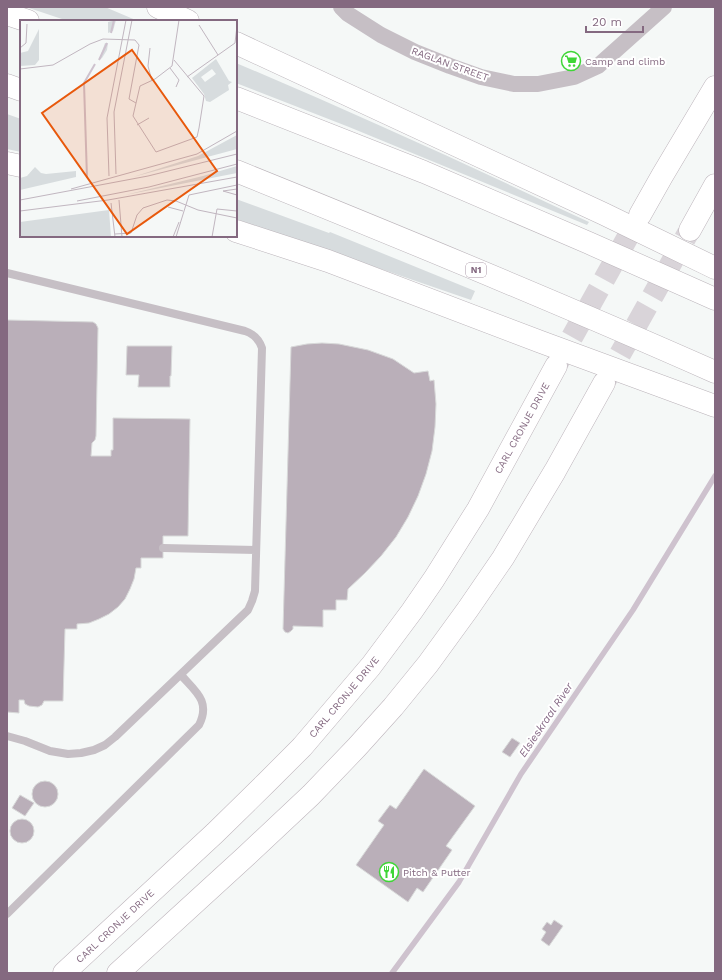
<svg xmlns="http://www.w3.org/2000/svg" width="722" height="980" font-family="'Work Sans',sans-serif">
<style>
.green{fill:#d7dcde}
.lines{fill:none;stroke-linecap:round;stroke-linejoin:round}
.stream{stroke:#cec2ce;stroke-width:5.5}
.building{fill:#baafb9;stroke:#d8d9d9}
.secondary-tunnel{stroke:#d9d4d9;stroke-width:22;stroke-dasharray:22 11;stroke-linecap:butt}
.secondary-casing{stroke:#bdb4bb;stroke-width:23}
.highway-casing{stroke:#bbb4ba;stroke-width:23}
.lane{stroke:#c6bfc5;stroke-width:8}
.street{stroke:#c6bfc5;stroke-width:16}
.secondary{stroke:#fff;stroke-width:22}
.highway{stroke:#fff;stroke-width:22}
.labels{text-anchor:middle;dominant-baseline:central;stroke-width:4;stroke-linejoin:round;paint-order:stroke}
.shield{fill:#fff;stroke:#a996a6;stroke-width:1}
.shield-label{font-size:9px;font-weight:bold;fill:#846980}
.poi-label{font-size:10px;fill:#846980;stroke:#fff;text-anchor:start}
.street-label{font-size:10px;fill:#846980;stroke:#fff}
.water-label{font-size:11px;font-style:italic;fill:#866a86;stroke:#fff}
.inset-river{fill:none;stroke:#cec2ce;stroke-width:2}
.inset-road{fill:none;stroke:#c1b6c0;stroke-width:1}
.view{fill:#e8590c;fill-opacity:0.15;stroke:#e8590c;stroke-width:2}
.inset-edge{fill:none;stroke:#846980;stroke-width:2}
</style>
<rect width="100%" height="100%" fill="#f5f8f7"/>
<path class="green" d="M26 7H105L138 21H68Z
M236 63C355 113 472 167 589 222L587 225 349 127 236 83Z
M7 114 21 119V152L7 149Z
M236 199 329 233 330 232 475 291 471 300 236 219Z"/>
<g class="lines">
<path class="stream" d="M392 973 459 882 521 774 633 610 715 476"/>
</g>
<path class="building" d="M7 320 93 322 96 324 98 328 96 436 95 440 92 443 91 456H111V450H113V418L190 419 188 536H163V558H141V568H136L134 579 130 589 125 599 118 607 109 614 99 619 89 623 77 624V629H65L63 701H44L42 705 38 707 29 706 25 704 24 700H19V713L7 712Z
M322 343 339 344 368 350 393 359 414 373 428 371 430 381 434 380 436 404 435 427 432 451 426 474 418 496 408 517 396 537 381 556 365 573 348 589 347 600H336V610H323V627L293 626V629L291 631 288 633 285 632 283 629 291 347 307 344Z
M127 346H172L171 376H170V387H138L139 375H126Z
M512 738 520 743 510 757 502 752Z
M424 769 475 806 446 846 452 850 423 892 417 888 408 902 356 865 384 825 378 821 390 805 396 809Z
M32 794a13 13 0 1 1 26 0a13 13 0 1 1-26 0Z
M20 795 34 803 25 816 12 808Z
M10 831a12 12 0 1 1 24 0a12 12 0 1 1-24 0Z
M554 920 563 926 549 946 541 940 546 932 542 929 547 922 551 925Z"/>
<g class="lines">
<path class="secondary-tunnel" d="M556 366 640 215
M604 383 688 233"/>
<g class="secondary-casing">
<path id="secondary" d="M640 215 662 176 715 87
M690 230 715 185
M64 973 215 833 267 782 302 747 371 666 412 611 434 579 478 509 556 366
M118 973 246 856 311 795 357 747 393 707 428 664 468 609 503 558 555 471 604 383"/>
</g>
<g class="highway-casing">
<path id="highway" d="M158 7 188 21
M7 14 28 21
M236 43 604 214 715 268
M7 85 21 90
M236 98 424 172 589 243 715 299
M7 163 21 166
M236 171C397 236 557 302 715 372
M236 231 328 261 541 342 715 406"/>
</g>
<path class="lane" d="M7 273 245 331C254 334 259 339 262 348L255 591 252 601 248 610 115 737 105 745 94 750 81 753 68 754 50 751 25 741 7 736
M163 548 256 550
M7 914 199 725C211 701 195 691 181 675"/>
<path class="street" d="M341 7 348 14 381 35 415 52 450 66 481 77 514 84H538L574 77 598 66 664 7"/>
<use href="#secondary" class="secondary"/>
<use href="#highway" class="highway"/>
</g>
<defs>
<g id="supermarket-ring" transform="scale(1)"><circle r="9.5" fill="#fff" stroke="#3fd637" stroke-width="1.5"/><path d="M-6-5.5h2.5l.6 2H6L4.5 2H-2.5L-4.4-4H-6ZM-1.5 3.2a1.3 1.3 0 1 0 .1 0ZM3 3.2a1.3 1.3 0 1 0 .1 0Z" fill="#3fd637"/></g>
<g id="restaurant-ring" transform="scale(1)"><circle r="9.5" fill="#fff" stroke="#3fd637" stroke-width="1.5"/><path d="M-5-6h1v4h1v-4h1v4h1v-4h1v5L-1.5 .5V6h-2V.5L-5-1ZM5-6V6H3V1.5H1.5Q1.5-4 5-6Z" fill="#3fd637"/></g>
</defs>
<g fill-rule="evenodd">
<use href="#supermarket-ring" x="571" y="61"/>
<use href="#restaurant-ring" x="389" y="872"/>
</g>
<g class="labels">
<rect class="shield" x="466" y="263" width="20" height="14" rx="3"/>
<g class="shield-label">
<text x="476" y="270">N1</text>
</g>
<g class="poi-label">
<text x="585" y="61">Camp and climb</text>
<text x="403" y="872">Pitch &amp; Putter</text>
</g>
<g class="street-label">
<text transform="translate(450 64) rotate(20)">RAGLAN STREET</text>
<text transform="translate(522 428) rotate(-61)">CARL CRONJE DRIVE</text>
<text transform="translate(344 697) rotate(-50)">CARL CRONJE DRIVE</text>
<text transform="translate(115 926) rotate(-43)">CARL CRONJE DRIVE</text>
</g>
<g class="water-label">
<text transform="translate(546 720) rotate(-56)">Elsieskraal River</text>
</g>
</g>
<g transform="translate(20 20)">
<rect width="217" height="217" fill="#f5f8f7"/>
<path d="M96 0 93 11 88 13V2ZM19 9V40L15 45 0 46V33L8 31ZM85 23H88L87 30 82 38 79 40ZM196 39 209 61 212 62 208 65 209 70 190 82 186 81 184 74 172 58ZM192 49 196 54 185 62 181 57ZM217 115V129L113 157 178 136ZM217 146V153L105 175 183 156ZM15 147 21 153 26 154 56 151V157L0 170V158L7 156ZM89 190 91 217H0V202Z" fill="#d7dcde" fill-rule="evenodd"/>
<path class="inset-river" d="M91 13 94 0M79 40 87 23M67 158 64 63 75 44"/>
<path class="inset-road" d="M179 5 198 35M0 28 6 23 7 4M130 28 128 46 132 61M154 40 184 76 179 108 177 117 136 132 113 96 120 66 135 59 152 46 159 0M150 48 159 60 156 67M0 49 33 45 70 24 83 19 115 20 119 25 109 79 116 83M167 57 215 23 217 6M117 105 129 98M96 154 94 92 112 0M89 156 87 98 106 0M51 169 177 134 217 111M217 169 203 171 217 175M0 180 128 156 217 134M99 180 102 217M57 181 129 167 217 144M91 183 95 217M148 187 163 191M0 191 88 180 217 157M95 214 111 213 117 195 123 188 147 180 156 181 178 190 217 198M153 217 159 202M156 217 169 175 217 165M192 217 197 189 217 191"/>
<path class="view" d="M112 30 197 151 107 214 22 93Z"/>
<rect width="217" height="217" class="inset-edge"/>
</g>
<rect width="722" height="980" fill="none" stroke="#846980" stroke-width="16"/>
<path d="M586 26v6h57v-6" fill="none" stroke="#846980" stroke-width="2"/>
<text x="592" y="26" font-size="12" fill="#846980" stroke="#ffffff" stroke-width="3" paint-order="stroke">20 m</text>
</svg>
